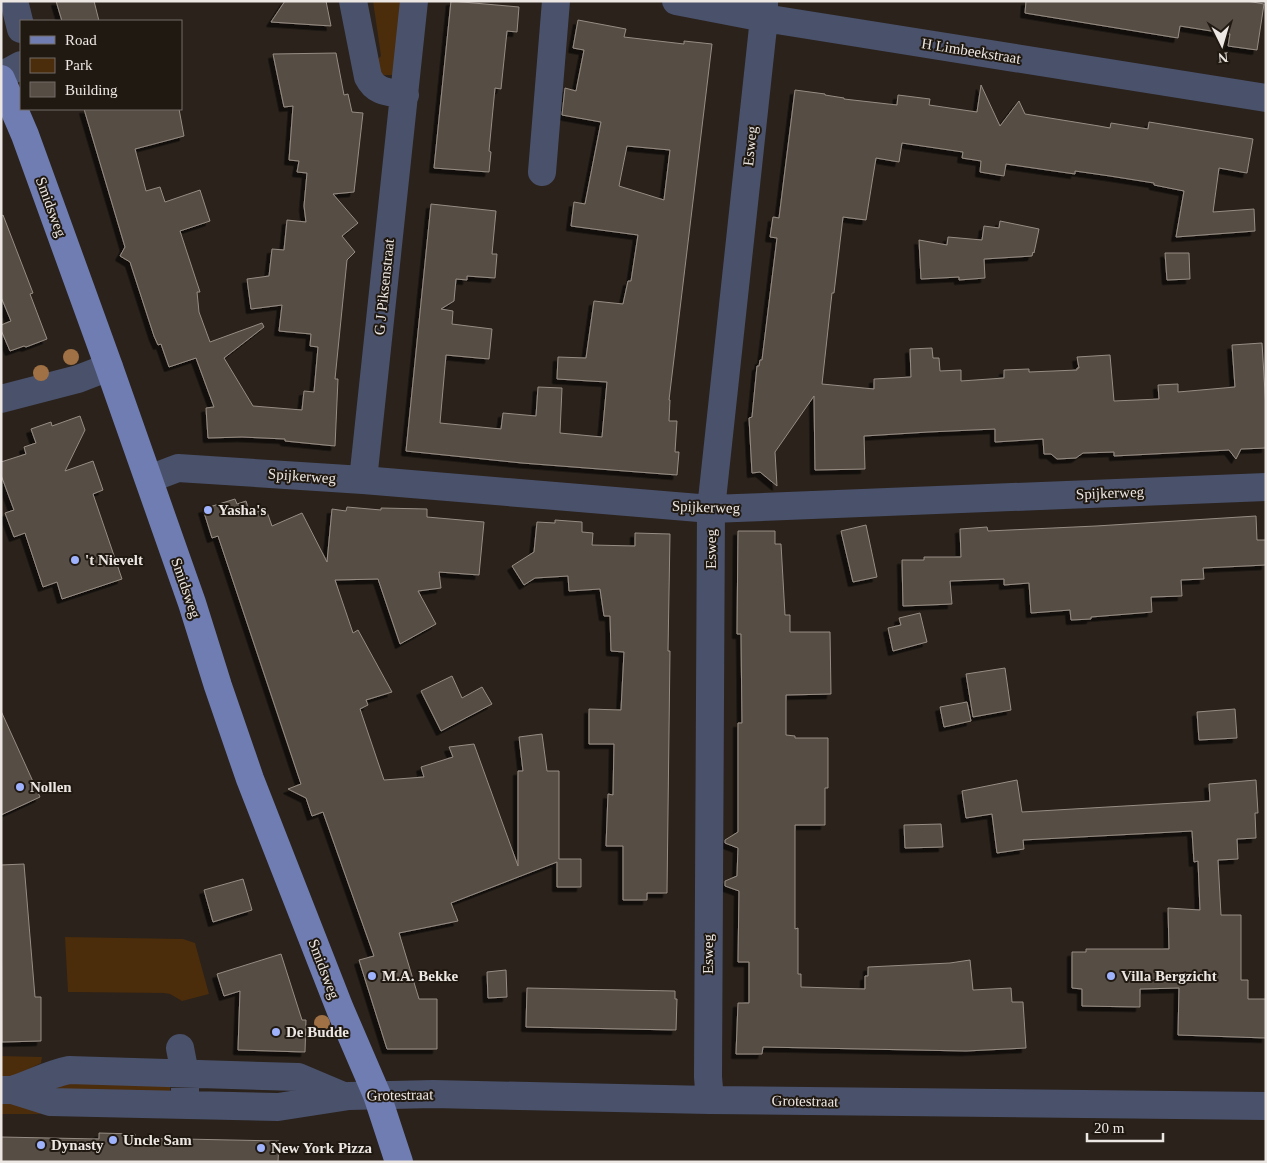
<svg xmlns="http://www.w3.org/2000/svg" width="1267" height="1163" font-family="'Times New Roman',serif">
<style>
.green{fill:#4b2c0b}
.building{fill:#564d45;stroke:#978d84;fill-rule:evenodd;filter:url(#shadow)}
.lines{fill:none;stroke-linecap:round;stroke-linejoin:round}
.minor{stroke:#4a516b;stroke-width:28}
.major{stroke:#6f7db2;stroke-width:28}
.tree{fill:#9f7145}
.poi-dot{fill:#9fb3fd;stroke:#201912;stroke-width:2}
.labels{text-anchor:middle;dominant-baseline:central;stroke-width:4;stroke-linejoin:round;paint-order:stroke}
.street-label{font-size:15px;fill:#ede7e3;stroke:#201912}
.poi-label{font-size:15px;font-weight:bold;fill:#ede7e3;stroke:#201912;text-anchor:start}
</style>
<defs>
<filter id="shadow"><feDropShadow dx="-4.5" dy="4.5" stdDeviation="0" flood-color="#0009"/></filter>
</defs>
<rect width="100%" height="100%" fill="#2a221b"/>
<path class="green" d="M373 1H404L398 75H382L376 61 381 56Z
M65 937 183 939 195 943 209 994 182 1001 170 994 164 993 68 992Z
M1 1056 42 1057 41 1063 15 1076 1 1077Z
M67 1079 170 1086V1094L54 1090 52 1085Z
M1 1103 33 1104 38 1107 40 1114H1Z"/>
<path class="building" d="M56 1H94L99 21H62Z
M285 1H326L331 26 271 22Z
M451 1 519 7 517 32 507 31 501 89 495 88 489 151 491 152 489 172 434 168Z
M1026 1H1247L1264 4 1257 50 1228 46 1230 34 1180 26 1178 38 1025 13Z
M578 20 626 29 624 37 684 44V41L712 44 669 400H670L669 421H677L675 452H679L677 475 522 463 406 451 431 204 496 211 492 254H497L495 278 467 276V280L456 279 454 301 441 309 453 311 452 324 492 329 489 359 446 355 440 423 501 429 503 413 536 416 538 387 562 388 560 433 602 437 607 382 557 379 558 357 586 358 594 301 623 304 628 281H631L638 235 571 226 574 202 585 204 601 122 562 115 565 88 576 91 584 50 573 48ZM627 146 670 150 664 200 619 186Z
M336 53 344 95 348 94 352 112 363 113 354 192 333 194 358 223 342 236 355 252 347 260 335 379H338L335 446 285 441V439L242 437 208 438 206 408 214 407 196 358 169 367 161 344 158 345 154 336 130 262 120 256 125 247 84 109H179L184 136 135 149 146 191 160 187 165 202 200 190 210 221 180 231 200 292H197L199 312 210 342 262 323 264 327 224 358 253 406 302 410 304 391 314 392 318 347 310 346 311 334 279 331 282 305 251 309 247 279 269 276 272 249 284 250 287 220 306 222 304 206 307 173 297 172 299 161 289 160 293 106 284 107 273 54Z
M981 85 1000 126 1019 101 1025 114 1099 126 1110 128 1111 123 1148 129 1149 122 1253 139 1247 173 1219 168 1213 212 1254 209 1255 231 1176 237 1184 191 1154 185V183L1110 176 1075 171V174L1006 164 1004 176 980 172 981 161 962 158 963 152 902 143 899 162 876 158 866 220 843 217 834 293H832L822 384 874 389V379L911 377 910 349 932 348 933 358H939L940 371 961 370V381L1004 378V370L1029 369V372L1077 370V368H1079L1077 357 1110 355 1114 401 1159 399 1158 385 1178 384V392L1235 387 1232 345 1262 343 1266 409V448L1241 449 1236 459 1229 450 1114 456V452L1083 453 1076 458 1057 459 1051 454H1044L1043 439 995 442V429L928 432 864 436 865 469 815 470 814 396 775 452 777 486 760 472 752 473 749 418 752 417 757 366H759L760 360H762L777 238 770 237 773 217 779 218 795 90 825 94V95L844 98V99L897 105 898 95 930 99 929 105 977 112Z
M3 215 33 293 30 294 47 339 26 347 24 346 10 351 1 330V325L11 321 1 297V216Z
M1000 221 1039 229 1034 253 1033 252 1032 256 984 259 985 278 959 280V277L921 279 919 240 947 245 948 237 982 240 984 226 999 228Z
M1165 253H1189L1190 279 1167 280Z
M80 416 85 430 65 471 93 461 103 490 93 494 122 579 62 599 57 582 43 587 25 533 14 537 5 513 14 510 1 475V462L26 454 24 447 36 443 31 429 51 422 52 426Z
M235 499 237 504 246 501 250 514 266 509 272 526 302 513 327 562 332 509 346 511 347 507 381 510V508L427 509V517L484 522 479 575 439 572 441 588 418 591 436 624 400 644 378 579 335 580 353 633 358 630 392 692 366 700 368 705 360 709 384 780 424 777 421 767 453 757 449 747 474 744 518 866V771H523L519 737 542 734 547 771H559V859H581V887H557V862L451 903 458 921 399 933 419 999H437V1049H387L359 960 374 956 323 812 312 816 306 798 288 789 301 784 218 536 212 538 203 509Z
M1256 516 1257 540H1266V565L1203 568 1204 579 1181 580 1182 596 1151 597 1152 612 1091 617V619L1071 620 1070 610 1031 613 1029 583 1004 585V579L950 581 952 604 903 606 902 560H924V557H961L960 529 987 527 988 531 1096 526Z
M555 520 582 522V532L593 533 592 545 635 546V533L670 534 668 651H670L667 893H647V900H623V846H606L608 794 613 795 614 744H589V709L621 710 624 652 611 651 610 616H604L600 589 569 591 568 576 535 578 524 585 512 566 534 552 537 522 555 523Z
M866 525 877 577 853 582 841 531Z
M738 531H775V544H781L785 615H790V632H830L831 694 786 695V735L795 736V738H828V788H825V825H795V929L798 928V974H801V987L865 989V976H868V967L950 963 970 960 973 990 1011 988 1012 1002H1023L1026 1048 966 1051 763 1047 762 1054H736L738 1003H749V962H738L739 891 725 886V881L737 876 738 848 725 843V840L738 832V723H742L741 634H737Z
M920 613 927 642 893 651 888 628 901 625 899 618Z
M1005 668 1011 710 973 717 966 674Z
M452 676 462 698 482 687 492 704 441 731 421 691Z
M967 702 971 721 944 727 940 707Z
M1235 709 1237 738 1199 740 1197 712Z
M1 711 40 797 1 815Z
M1017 780 1022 812 1210 801 1209 784 1256 780 1258 813H1255L1256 838 1237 839 1238 859 1218 860 1221 915H1241V980H1248V999H1266V1038L1178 1035 1179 988 1140 989V1007L1082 1006V989L1072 988V952H1086V949H1169L1168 908 1200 910 1198 861 1194 862 1192 831 1023 840 1024 849 997 853 992 814 966 818 962 791Z
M941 824 943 847 905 848 904 825Z
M24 864 35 997H41V1041L2 1042 1 865Z
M243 879 252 910 213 922 204 890Z
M281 954 302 1020H306L305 1052 238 1050 240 991 224 996 217 974Z
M506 970 507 997 488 998 487 972Z
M527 988 675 991V999H677L676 1030 526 1027Z
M99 1133 135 1134V1138L279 1141 278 1162H1V1137L99 1139Z"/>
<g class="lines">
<path class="minor" d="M14 1 21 29
M353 1 368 77C376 93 389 92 405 95
M676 1 764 18 1266 98
M1 76 21 65
M542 172 556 1
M1 399 78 379 109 367
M149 479 178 468 363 480 711 509 1266 487
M363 480 414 1
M180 1048 185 1074V1091
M1 1090H12L50 1102 278 1107 349 1096 433 1094 710 1100 1266 1106
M12 1090C31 1084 49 1074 69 1070L298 1077 343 1096
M710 1100 708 1077 711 509 764 18V1"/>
<path class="major" d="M1 79 25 135 109 367 192 603 218 686 250 779 340 1009 377 1095 399 1162"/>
</g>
<g class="tree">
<circle cx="71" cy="357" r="8"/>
<circle cx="41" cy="373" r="8"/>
<circle cx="322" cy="1023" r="8"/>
</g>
<g class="poi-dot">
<circle cx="208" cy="510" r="5"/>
<circle cx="75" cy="560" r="5"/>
<circle cx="20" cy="787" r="5"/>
<circle cx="372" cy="976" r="5"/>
<circle cx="1111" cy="976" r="5"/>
<circle cx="276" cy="1032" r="5"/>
<circle cx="113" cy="1140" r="5"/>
<circle cx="41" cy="1145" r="5"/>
<circle cx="261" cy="1148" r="5"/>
</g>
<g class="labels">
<g class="street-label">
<text transform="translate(971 51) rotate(9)">H Limbeekstraat</text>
<text transform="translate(750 146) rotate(-84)">Esweg</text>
<text transform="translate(51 207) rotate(70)">Smidsweg</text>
<text transform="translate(384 287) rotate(-84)">G J Piksenstraat</text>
<text transform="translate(302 476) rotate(4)">Spijkerweg</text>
<text transform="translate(1110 493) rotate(-2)">Spijkerweg</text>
<text transform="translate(706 507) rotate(2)">Spijkerweg</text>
<text transform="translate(711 549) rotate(-90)">Esweg</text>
<text transform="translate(186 588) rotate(71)">Smidsweg</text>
<text transform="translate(708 954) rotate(-90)">Esweg</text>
<text transform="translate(324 969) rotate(69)">Smidsweg</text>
<text transform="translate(400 1095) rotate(-1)">Grotestraat</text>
<text transform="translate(805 1101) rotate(1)">Grotestraat</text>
</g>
<g class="poi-label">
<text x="218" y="510">Yasha's</text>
<text x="85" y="560">'t Nievelt</text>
<text x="30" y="787">Nollen</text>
<text x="382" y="976">M.A. Bekke</text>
<text x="1121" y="976">Villa Bergzicht</text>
<text x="286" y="1032">De Budde</text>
<text x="123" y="1140">Uncle Sam</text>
<text x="51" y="1145">Dynasty</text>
<text x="271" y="1148">New York Pizza</text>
</g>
</g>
<rect width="1267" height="1163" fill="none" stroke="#ede7e3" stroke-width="5"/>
<rect x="20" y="20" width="162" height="90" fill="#201912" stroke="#726b66"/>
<rect x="30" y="36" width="25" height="8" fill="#6f7db2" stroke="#726b66"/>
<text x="65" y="45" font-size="15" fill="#ede7e3">Road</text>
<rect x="30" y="58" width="25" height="15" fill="#4b2c0b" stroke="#726b66"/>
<text x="65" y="70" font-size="15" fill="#ede7e3">Park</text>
<rect x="30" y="82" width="25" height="15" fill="#564d45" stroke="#726b66"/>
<text x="65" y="95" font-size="15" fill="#ede7e3">Building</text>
<g transform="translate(1222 45) rotate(175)" stroke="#201912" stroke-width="4" paint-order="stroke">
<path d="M0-4L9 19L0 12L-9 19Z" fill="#ede7e3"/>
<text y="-8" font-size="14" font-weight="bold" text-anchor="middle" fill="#ede7e3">N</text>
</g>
<path d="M1087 1133v8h76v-8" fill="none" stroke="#ede7e3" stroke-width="2.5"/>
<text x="1094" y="1133" font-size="15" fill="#ede7e3" stroke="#201912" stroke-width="4" paint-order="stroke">20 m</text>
</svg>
